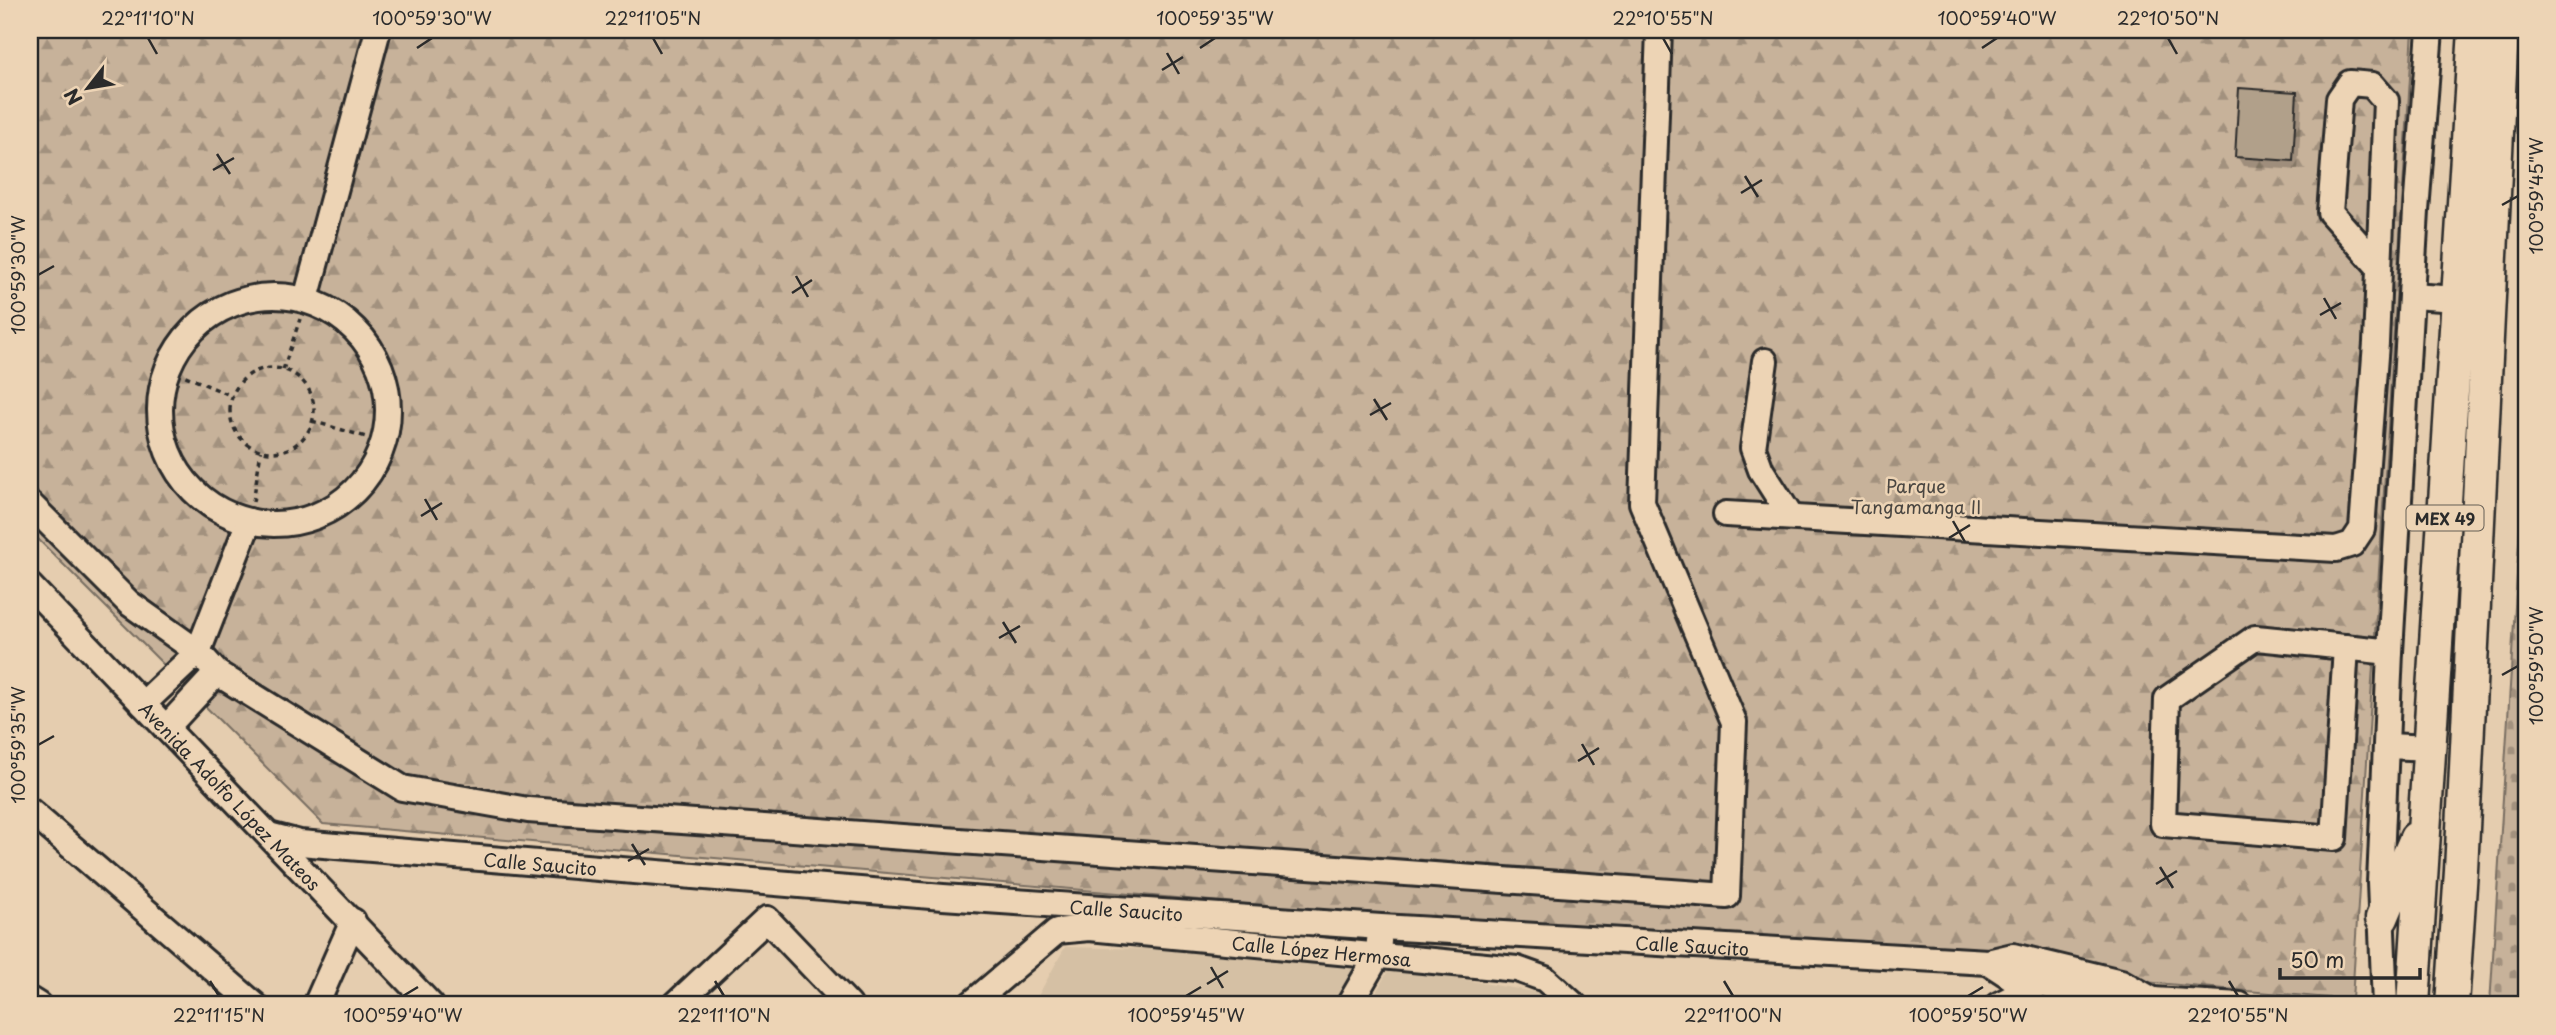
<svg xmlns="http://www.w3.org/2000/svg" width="2556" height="1035" font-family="'Playpen Sans',sans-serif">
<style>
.built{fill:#d5c0a4}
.forest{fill:url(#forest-firs);stroke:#796e62;stroke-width:2}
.cemetery{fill:url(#cemetery-stones);stroke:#796e62;stroke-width:2}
.shadow{fill:#0003}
.building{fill:#b1a08a;stroke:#2b2b2b;stroke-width:2}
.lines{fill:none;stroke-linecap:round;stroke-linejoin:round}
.minor-casing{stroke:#2b2b2b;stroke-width:30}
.major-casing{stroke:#2b2b2b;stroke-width:37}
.path{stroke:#2b2b2b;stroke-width:3.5;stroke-dasharray:5 5;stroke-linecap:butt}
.minor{stroke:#edd4b5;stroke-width:24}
.major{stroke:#edd4b5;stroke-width:32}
.ticks{fill:none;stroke:#2b2b2b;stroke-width:2.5}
.labels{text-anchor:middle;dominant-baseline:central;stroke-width:5;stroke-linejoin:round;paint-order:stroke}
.shield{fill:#edd4b5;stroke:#655e54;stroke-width:2}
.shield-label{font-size:16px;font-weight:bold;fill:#2b2b2b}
.park-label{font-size:18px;fill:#4a4641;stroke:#edd4b5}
.street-label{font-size:18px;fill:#2b2b2b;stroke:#edd4b5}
.neatline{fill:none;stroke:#2b2b2b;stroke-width:2.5}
.ticks-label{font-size:18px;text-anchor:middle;fill:#2b2b2b}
</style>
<defs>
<pattern id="forest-firs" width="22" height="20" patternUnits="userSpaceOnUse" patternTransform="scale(1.75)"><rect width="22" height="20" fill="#c7b29a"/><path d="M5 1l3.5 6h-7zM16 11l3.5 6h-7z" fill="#a2917e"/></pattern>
<pattern id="cemetery-stones" width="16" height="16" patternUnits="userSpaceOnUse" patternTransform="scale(1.75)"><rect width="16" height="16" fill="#c7b29a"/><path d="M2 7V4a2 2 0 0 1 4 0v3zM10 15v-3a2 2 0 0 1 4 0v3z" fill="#a2917e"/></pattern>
</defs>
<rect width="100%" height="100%" fill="#e5cdaf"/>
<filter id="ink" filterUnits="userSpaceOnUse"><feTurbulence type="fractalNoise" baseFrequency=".0143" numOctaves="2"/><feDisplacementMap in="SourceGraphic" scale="14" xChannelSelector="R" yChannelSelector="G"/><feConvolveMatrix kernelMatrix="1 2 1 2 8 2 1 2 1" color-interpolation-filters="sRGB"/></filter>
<g filter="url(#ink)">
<path class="built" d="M1065 947 1368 954 1339 1005H1033Z
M1390 967 1541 993 1550 1005H1369Z"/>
<path class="forest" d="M30 30H2413L2352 1000 323 824 30 531Z"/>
<path class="cemetery" d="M2526 431V1005H2490Z"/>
<path class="shadow" d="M2296 93 2302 103 2298 170 2243 166 2237 156Z"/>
<path class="building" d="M2239 88 2297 92 2293 161 2235 157Z"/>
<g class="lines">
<g class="minor-casing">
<g id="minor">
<circle cx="274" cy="410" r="114"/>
<path d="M2411 296 2458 299"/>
<path d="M306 299 378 30"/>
<path d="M1765 361 1753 448 1761 470 1791 517"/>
<path d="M30 504 129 603 198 652 143 704"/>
<path d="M1726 514 2336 549 2352 544 2362 529 2376 343 2386 101 2372 85 2350 83 2339 99 2330 212 2379 267"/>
<path d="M249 521 198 652 217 673 402 788 528 810 1727 896 1734 722 1642 503 1659 30"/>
<path id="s1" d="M30 586 431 1005"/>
<path d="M2346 647 2334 838 2163 824 2167 699 2255 638C2300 642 2345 647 2390 652"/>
<path d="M166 728 217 673"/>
<path d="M2387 746 2431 748"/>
<path d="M30 811 255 1005"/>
<path id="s2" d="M269 835 300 843 943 897 1381 927 1988 962 2013 956 2121 982 2153 1000"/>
<path d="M1988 962 2011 977 2119 1003 2153 1000 2240 1005"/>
<path d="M30 1000 38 1005"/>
<path d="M316 1005 353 921"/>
<path d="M675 1005 767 919 849 1005"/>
<path id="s3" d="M970 1005 1057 931 1089 928 1517 969 1545 979 1574 1005"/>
<path d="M1349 1005 1378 955 1379 941"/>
<path d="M1998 1005 2043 982"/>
<path d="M2385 1005 2380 883 2390 652 2416 211 2430 30"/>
</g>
</g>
<g class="major-casing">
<path id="major" d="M2382 918 2416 838
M2413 1005 2475 30
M2452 1005 2461 870 2502 30"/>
</g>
<path class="path" d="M167 368 232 396
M230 410a42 42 0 1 1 84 0a42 42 0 1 1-84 0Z
M283 370 300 319
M312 421 383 442
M253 502 261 451"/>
<use href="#minor" class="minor"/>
<use href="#major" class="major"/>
</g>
</g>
<path class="ticks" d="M148 38 157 54M653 38 662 54M1663 38 1672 54M2168 38 2177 54M417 48 432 38M1200 48 1215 38M1982 48 1997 38M1167 53 1179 74M1162 70 1183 57M217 154 230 174M213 170 234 158M1745 176 1758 197M1741 193 1762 180M2502 205 2518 196M38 275 54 266M796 276 808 297M792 293 812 280M2324 298 2336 319M2320 315 2341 303M1374 399 1387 420M1370 415 1391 403M425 499 437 520M421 516 442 503M1953 521 1965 542M1949 538 1970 525M1003 622 1016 643M999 638 1020 626M2502 675 2518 666M1582 744 1594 765M38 745 54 736M1578 761 1599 748M632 844 645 865M628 861 649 849M2160 867 2173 888M2156 884 2177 871M1211 967 1223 988M210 981 219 996M715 981 724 996M1724 981 1733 996M2229 981 2238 996M1207 984 1228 971M403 996 418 987M1186 996 1201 987M1968 996 1983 987"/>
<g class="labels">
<rect class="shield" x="2406.5" y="505.5" width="77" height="25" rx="5"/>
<g class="shield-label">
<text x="2445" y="518">MEX 49</text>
</g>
<g class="park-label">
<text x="1916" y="485">Parque<tspan x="1916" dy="21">Tangamanga II</tspan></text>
</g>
<g class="street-label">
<text stroke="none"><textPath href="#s1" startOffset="290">Avenida Adolfo López Mateos</textPath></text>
<text stroke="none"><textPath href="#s2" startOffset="273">Calle Saucito</textPath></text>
<text stroke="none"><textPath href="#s2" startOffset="861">Calle Saucito</textPath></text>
<text stroke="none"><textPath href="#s2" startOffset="1428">Calle Saucito</textPath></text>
<text stroke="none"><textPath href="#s3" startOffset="380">Calle López Hermosa</textPath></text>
</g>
</g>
<rect width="2556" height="1035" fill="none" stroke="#edd4b5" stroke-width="77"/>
<g transform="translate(88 88) rotate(239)" stroke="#edd4b5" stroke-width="5" paint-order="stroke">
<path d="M0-5L12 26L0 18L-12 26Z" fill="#2b2b2b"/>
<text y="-10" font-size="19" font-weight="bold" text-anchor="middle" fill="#2b2b2b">N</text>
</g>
<path d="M2280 968v10h140v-10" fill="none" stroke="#2b2b2b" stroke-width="3.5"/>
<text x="2290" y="968" font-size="21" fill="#2b2b2b" stroke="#edd4b5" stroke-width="5" paint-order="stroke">50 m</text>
<rect x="38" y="38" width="2480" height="958" class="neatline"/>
<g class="ticks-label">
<text x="148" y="25">22°11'10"N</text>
<text x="432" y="25">100°59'30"W</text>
<text x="653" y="25">22°11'05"N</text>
<text x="1215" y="25">100°59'35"W</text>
<text x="1663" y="25">22°10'55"N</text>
<text x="1997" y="25">100°59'40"W</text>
<text x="2168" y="25">22°10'50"N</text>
<text transform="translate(2537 196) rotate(-90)" y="6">100°59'45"W</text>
<text transform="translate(19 275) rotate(-90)" y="6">100°59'30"W</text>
<text transform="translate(2537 666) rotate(-90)" y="6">100°59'50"W</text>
<text transform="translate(19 745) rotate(-90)" y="6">100°59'35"W</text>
<text x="219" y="1022">22°11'15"N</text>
<text x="403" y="1022">100°59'40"W</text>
<text x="724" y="1022">22°11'10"N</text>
<text x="1186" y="1022">100°59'45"W</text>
<text x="1733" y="1022">22°11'00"N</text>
<text x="1968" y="1022">100°59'50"W</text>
<text x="2238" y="1022">22°10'55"N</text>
</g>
</svg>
